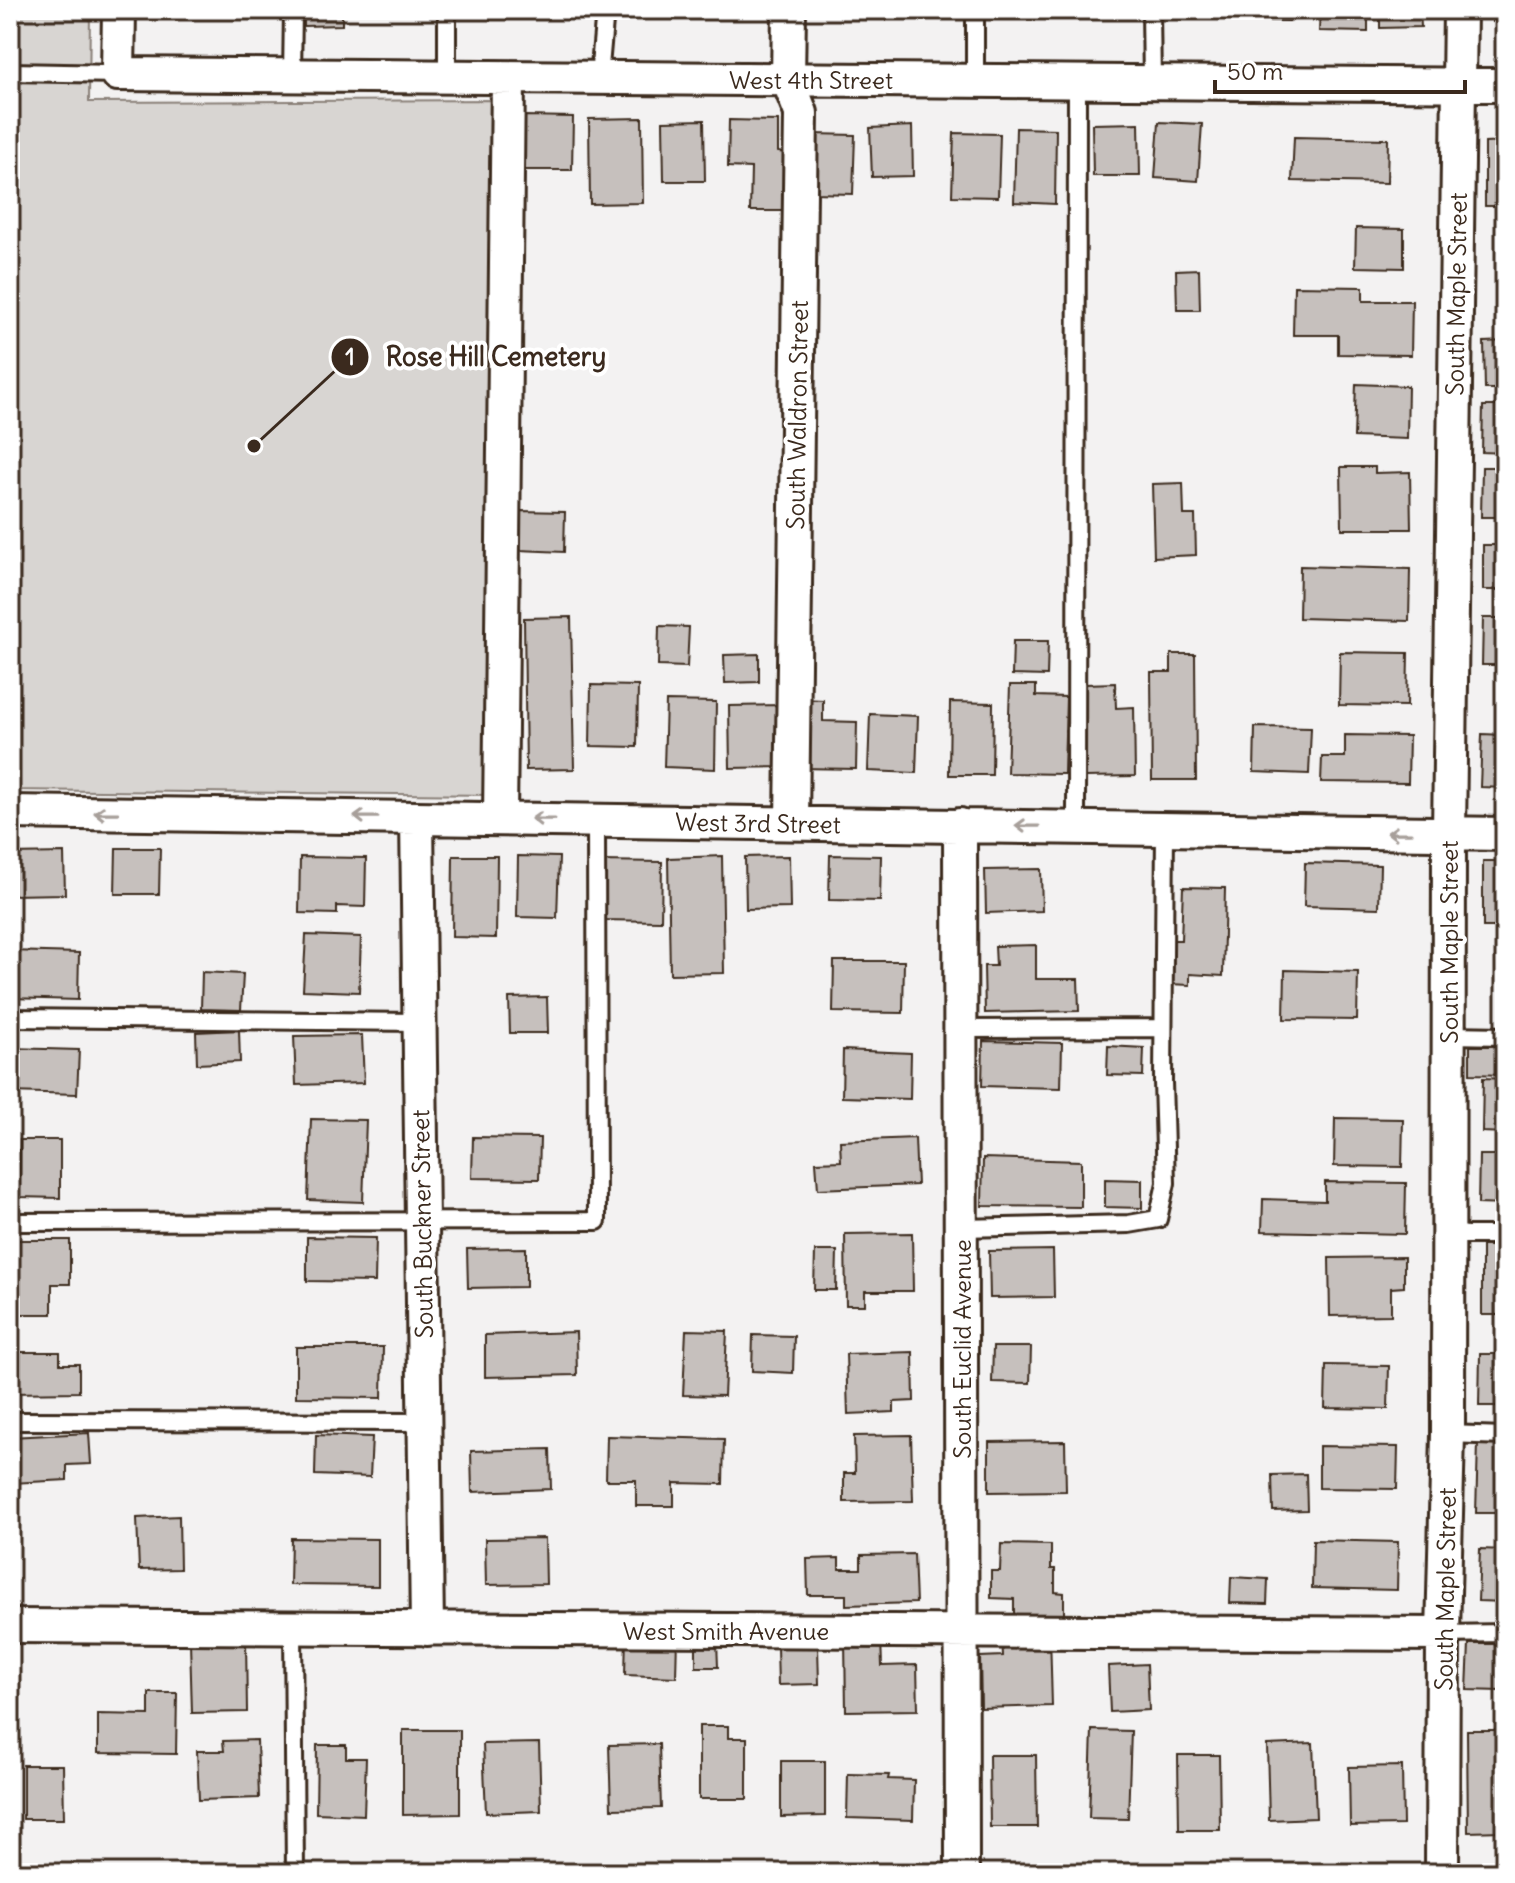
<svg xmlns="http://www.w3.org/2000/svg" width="1515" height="1883" font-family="Delius,sans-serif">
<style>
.green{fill:#d8d5d2;stroke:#8a8078;stroke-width:2}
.building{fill:#c6c0bd;stroke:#3b2a1e;stroke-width:2}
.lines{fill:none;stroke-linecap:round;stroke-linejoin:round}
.service-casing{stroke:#3b2a1e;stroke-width:22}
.minor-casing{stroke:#3b2a1e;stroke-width:38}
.service{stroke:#fff;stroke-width:16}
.minor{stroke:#fff;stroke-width:32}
.oneway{stroke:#a79f9a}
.labels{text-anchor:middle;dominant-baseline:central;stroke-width:8;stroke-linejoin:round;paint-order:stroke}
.street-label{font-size:24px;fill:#3b2a1e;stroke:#fff}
.leader{fill:none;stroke:#3b2a1e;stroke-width:3}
.callout-dot{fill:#3b2a1e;stroke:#fff;stroke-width:3}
.mark-label{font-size:24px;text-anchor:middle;font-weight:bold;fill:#fff}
.callout-label{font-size:26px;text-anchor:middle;font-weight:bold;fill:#3b2a1e;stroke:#fff;stroke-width:8;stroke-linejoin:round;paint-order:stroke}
</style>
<rect width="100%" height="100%" fill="#f3f2f2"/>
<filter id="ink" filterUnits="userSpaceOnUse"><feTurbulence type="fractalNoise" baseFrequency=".0125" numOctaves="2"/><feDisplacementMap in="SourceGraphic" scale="16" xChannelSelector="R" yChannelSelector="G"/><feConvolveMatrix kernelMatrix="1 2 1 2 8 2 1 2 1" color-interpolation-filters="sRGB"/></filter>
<g filter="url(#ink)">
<path class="green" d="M10 10H90L89 102 502 100 495 795 10 790Z"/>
<path class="building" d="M141 10H190V13L142 14Z
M217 10H268V13L217 14Z
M304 10H342V25L304 26Z
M701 10H745V12L701 13Z
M826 10H868V12L826 13Z
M903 10H943V16L903 17Z
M996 10H1038V17H996Z
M1073 10H1115V17H1073Z
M1160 10H1209V18L1160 17Z
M1244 10H1289V21L1244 20Z
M1320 10H1368V32L1319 31Z
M1380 10H1420L1421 27 1380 28Z
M1493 10H1505V23L1493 22Z
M524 116 573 117 572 170H523Z
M642 118 643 203 590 204 589 119Z
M704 120 705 181H664L663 121Z
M729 120 778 121V152L785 153 784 211H750L751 168 728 167Z
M1159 122 1202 124 1198 181 1155 178Z
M1139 123 1140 176H1093L1092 124Z
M912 126 913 176 872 177 870 128Z
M1016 128 1056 129 1055 204 1014 202Z
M954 133 1000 134 998 197 952 196Z
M814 134 855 135 853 194 813 193Z
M1294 137 1388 139 1387 183 1292 181Z
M1505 142V206H1485V143Z
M1356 228 1404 229V268L1355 267Z
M1199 269 1200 310H1177L1176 270Z
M1294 286 1363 287V301H1412L1411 355 1338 354V335H1293Z
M1505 341V389H1485L1484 342Z
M1356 384 1408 386 1407 439 1354 437Z
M1483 406H1505V453L1482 452Z
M1341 467H1375V473L1410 472 1411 529H1342Z
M1482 467H1505V517H1481Z
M1183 483 1184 515H1195L1196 555 1154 557 1152 484Z
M520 511 565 512 564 552 519 550Z
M1483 545H1505V590H1483Z
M1300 566 1410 569 1409 621 1299 618Z
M571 617 574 769 526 770 524 618Z
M1483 618H1505V665H1482Z
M659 626 689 627 687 667 658 666Z
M1013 641H1048L1047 676 1012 675Z
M1340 652 1408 653 1407 706 1339 705Z
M759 654V682L725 683 724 655Z
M1171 654H1195L1196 780H1152L1151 672H1171Z
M1115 683 1116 708 1134 707 1135 776 1086 777 1085 684Z
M591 685 638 686 637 747 590 746Z
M1010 685H1036V696L1066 697 1064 774 1007 773Z
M801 699 823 700V721L857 722 856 769 799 768Z
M666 701 716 702 715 769 664 767Z
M950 702 993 703 992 775H949Z
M782 705 783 767 730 768 729 706Z
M870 714 918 716 916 773 868 771Z
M1255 727 1311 728 1309 774 1254 772Z
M1482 734 1505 735V788L1480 787Z
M1345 735 1409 736 1408 783 1321 782 1322 757H1345Z
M116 848H160L159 894H115Z
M64 853 65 894 10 895V854Z
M830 855 881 856 880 901 829 900Z
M453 856H497L496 938 452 937Z
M518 856 559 857 557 918 517 917Z
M722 856 724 973 670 974 668 858Z
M789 856 790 908 746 909 745 857Z
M300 857 366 858 365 907 337 906V914L299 913Z
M601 861 662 862 661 921 600 920Z
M1483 861H1505V927H1483Z
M1305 863 1380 865 1379 908 1304 906Z
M1041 869 1042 911 986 913 985 870Z
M1183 887 1225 888 1223 976 1190 974V985L1169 984 1171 940H1181Z
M306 935 361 937 359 992 303 990Z
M1036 945V979H1078L1079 1011 985 1013 984 966H996L995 946Z
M10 951 79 953 78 1000 10 998Z
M834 961H904L903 1013 833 1012Z
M1285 970 1358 972 1357 1020 1284 1019Z
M202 972 243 974 241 1010 201 1009Z
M547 997 548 1033H510L509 998Z
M239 1030 240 1062 197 1064 196 1032Z
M362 1035 364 1083 296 1085 294 1036Z
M983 1041 1062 1043 1061 1088 982 1086Z
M1108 1046 1144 1048 1143 1076 1107 1075Z
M1470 1046H1505V1075L1470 1074Z
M10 1048 79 1050 77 1094 10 1092Z
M843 1050 911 1053 910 1099 842 1097Z
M1483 1078 1505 1079V1133L1482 1132Z
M1335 1118 1403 1119 1402 1167 1334 1166Z
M311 1119 366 1120 363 1202 308 1200Z
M473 1137 540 1138 539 1179 472 1178Z
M915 1138 917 1185 818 1189 816 1162 841 1161 840 1141Z
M20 1140H60V1198L19 1197Z
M1479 1155H1505V1205L1478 1204Z
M983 1158 1081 1161V1207L982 1206Z
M1105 1179 1142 1180V1208L1105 1207Z
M1325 1182 1406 1183 1405 1234 1262 1231 1263 1199 1325 1201Z
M912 1233 913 1291H865V1305H846L845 1234Z
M307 1237 376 1238 375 1282 307 1281Z
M10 1240H70V1284H52V1314H10Z
M1482 1246H1505V1315H1482Z
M526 1248V1287L468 1288 467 1249Z
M1053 1250 1054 1297 990 1298 989 1251Z
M815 1251H837L836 1290H814Z
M1404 1257V1287L1391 1288V1315L1330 1316 1329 1258Z
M686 1330 727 1331 724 1396 683 1395Z
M576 1332 577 1375 485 1377V1335Z
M753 1335 794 1336 793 1373 752 1371Z
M296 1347H383L382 1398 296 1397Z
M993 1347H1031L1030 1383 992 1382Z
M10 1352H60V1364H79V1392L10 1393Z
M913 1352 914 1401 894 1402V1412L848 1414 846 1354Z
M1480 1354H1505V1406H1479Z
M1326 1365 1389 1366 1388 1409 1325 1408Z
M89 1433 91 1464 67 1465V1480L12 1483 10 1437Z
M316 1435 372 1437 370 1477 315 1475Z
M911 1435 913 1501 844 1502V1473H855L854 1436Z
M607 1436 724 1439 723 1484 674 1483V1506H636V1480H606Z
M1065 1441 1066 1491 989 1492V1442Z
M1478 1443 1505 1444V1513H1476Z
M1319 1446 1398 1447 1397 1489 1319 1488Z
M550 1449 551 1489 472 1492 471 1451Z
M1306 1474 1307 1510 1273 1511 1272 1475Z
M179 1516 180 1569 139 1570 137 1518Z
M291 1538 378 1539V1586L290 1585Z
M545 1538 546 1584 486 1585 485 1539Z
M1313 1540 1398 1542 1397 1590 1312 1588Z
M1001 1544 1051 1545V1569H1055V1592L1064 1593V1615H1014V1599L991 1598V1571H1000Z
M1480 1549 1505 1550V1602L1478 1601Z
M914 1554 916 1603 846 1605V1595H808L807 1559 839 1558V1569H861V1555Z
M1231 1577 1268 1579 1267 1604 1230 1603Z
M1050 1633 1052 1706 981 1708 980 1657 1003 1656 1002 1635Z
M626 1635 677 1636 676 1677 625 1675Z
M845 1638H881L882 1666 917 1665 918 1710 846 1711Z
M246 1639 247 1712 192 1713 190 1641Z
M717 1641 718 1667H696V1642Z
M1469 1644H1501L1500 1691 1467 1690Z
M818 1646 819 1684 778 1685 777 1647Z
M1147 1664 1149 1710 1110 1712 1108 1666Z
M149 1693H177L176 1754 98 1753V1714L149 1715Z
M699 1726H728V1738H747V1799H699Z
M403 1730H460V1814L403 1815Z
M1092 1730 1131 1731 1128 1819 1089 1818Z
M1467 1730H1501L1502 1831 1468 1832Z
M257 1740 259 1798 199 1800 197 1751H224L223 1741Z
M539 1743 541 1811 486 1813 483 1744Z
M1313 1743 1316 1818 1269 1820 1267 1745Z
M659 1744 661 1808 611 1809 609 1745Z
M317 1745H346V1758H366L364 1815 316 1813Z
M989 1755H1036L1037 1827H990Z
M1178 1755H1219L1220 1830H1179Z
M781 1761H825V1816L781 1817Z
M23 1765H63L64 1819H23Z
M1402 1766 1403 1825 1350 1826 1349 1767Z
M848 1774 889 1775 888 1779 914 1780 913 1820 847 1818Z"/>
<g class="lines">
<g class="service-casing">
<path id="service" d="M1151 10 1152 83
M10 72 118 74
M292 76 293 10
M447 77V10
M599 78 605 10
M975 81V10
M1076 827 1077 82
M10 1018 419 1022
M960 1029 1163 1028
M1449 1035 1505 1036
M10 1222 597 1221 596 820
M961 1228 1129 1224 1158 1219 1166 1183 1163 1082 1165 829
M1449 1232 1466 1235H1505
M10 1421 425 1422
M1448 1434 1505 1436
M293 1628 295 1873
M1443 1634 1505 1633"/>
</g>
<g class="minor-casing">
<path id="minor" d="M119 10 118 74 1505 85
M789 10 788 80 801 113 792 823
M10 812 1505 834
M417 818 427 1629
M500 819 508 78
M960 825 962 1873
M10 1626 1443 1634
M1442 1873 1443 1634 1448 1434 1449 833 1460 10"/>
</g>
<use href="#service" class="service"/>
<use href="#minor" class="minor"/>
</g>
<defs><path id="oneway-shaft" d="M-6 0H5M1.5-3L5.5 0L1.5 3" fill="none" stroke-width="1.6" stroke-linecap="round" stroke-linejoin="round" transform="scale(2)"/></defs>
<g class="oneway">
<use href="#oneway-shaft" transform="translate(106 813) rotate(-179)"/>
<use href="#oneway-shaft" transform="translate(366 817) rotate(-179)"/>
<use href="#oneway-shaft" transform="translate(543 819) rotate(-179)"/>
<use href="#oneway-shaft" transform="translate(1027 826) rotate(-179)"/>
<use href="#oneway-shaft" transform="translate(1399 833) rotate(-179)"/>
</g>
</g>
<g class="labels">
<g class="street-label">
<text x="811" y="80">West 4th Street</text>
<text transform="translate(1456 294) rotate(-89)">South Maple Street</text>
<text transform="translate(797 415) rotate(-89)">South Waldron Street</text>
<text transform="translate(758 823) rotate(1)">West 3rd Street</text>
<text transform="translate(1449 942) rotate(-90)">South Maple Street</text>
<text transform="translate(422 1224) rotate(-91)">South Buckner Street</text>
<text transform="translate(962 1349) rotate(-90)">South Euclid Avenue</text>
<text transform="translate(1445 1589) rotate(-89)">South Maple Street</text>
<text x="726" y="1631">West Smith Avenue</text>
</g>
</g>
<path class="leader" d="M254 446L350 357"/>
<g class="callout-dot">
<circle cx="254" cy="446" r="8"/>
<circle cx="350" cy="357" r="20"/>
</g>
<g class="mark-label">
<text x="350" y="365">1</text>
</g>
<g class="callout-label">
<text x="496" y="366">Rose Hill Cemetery</text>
</g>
<rect width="1515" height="1883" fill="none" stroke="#fff" stroke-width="40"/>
<rect x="20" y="20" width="1475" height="1843" fill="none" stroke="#3b2a1e" stroke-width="3" filter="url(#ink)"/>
<path d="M1215 80v12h250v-12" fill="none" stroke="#3b2a1e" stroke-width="4"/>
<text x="1227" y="80" font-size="24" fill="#3b2a1e" stroke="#ffffff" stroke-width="6" paint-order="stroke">50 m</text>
</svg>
